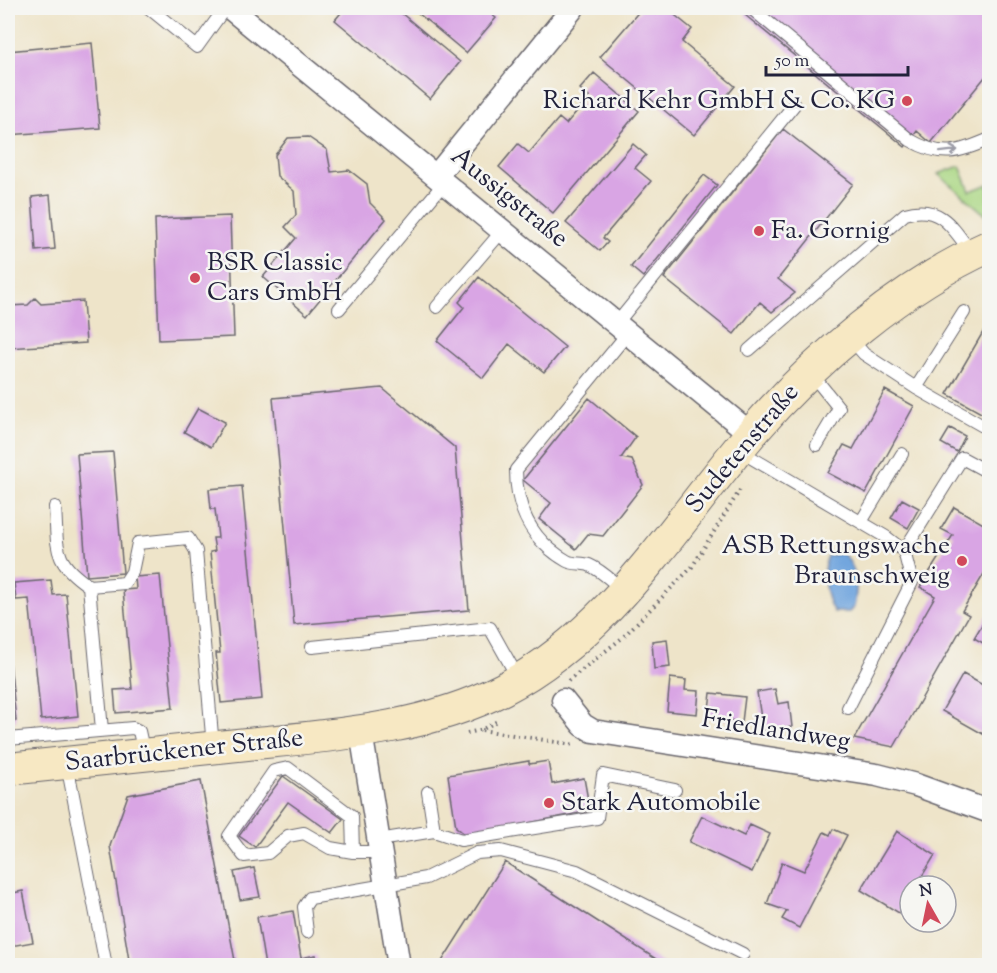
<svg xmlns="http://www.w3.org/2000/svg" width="997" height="973" font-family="'Sorts Mill Goudy',serif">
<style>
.green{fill:#abd784;stroke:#667c60;stroke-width:1.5}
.water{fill:#72a6de;stroke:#4a648c;stroke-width:1.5}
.building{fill:#d9a5e4}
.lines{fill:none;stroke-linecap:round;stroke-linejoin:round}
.lane-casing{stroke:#69666d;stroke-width:14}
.street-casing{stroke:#69666d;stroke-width:25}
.secondary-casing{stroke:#69666d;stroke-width:34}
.path{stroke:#69666d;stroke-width:4;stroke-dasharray:1.5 4.5;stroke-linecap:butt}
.lane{stroke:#fff;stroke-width:12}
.street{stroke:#fff;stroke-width:22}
.secondary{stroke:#f7e8c3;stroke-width:32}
.oneway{stroke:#9c9ca7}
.poi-dot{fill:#d1495b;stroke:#f6f6f2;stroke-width:2}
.labels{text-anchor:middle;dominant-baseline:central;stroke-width:5;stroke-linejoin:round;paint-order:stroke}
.poi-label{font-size:26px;fill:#22223b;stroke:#f6f6f2;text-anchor:start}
.street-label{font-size:26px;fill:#22223b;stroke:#f6f6f2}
</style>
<rect width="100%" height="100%" fill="#f6f6f2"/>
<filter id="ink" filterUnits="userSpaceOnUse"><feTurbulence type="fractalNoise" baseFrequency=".0167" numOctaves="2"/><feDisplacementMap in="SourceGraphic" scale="12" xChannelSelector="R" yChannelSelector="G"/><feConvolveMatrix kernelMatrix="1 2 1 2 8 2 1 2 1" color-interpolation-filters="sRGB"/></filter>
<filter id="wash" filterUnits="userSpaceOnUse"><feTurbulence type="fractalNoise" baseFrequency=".008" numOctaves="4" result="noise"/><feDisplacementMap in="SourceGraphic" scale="24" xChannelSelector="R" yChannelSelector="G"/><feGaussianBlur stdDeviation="1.35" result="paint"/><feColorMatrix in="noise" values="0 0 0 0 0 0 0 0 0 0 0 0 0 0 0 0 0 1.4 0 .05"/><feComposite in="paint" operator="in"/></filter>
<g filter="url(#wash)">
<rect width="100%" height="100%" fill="#eee4c9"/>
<path class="green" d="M960 166 970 191 989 184V215L987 216 938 174Z"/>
<path class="water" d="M842 553C858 567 858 587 854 607L849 612H834C825 599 821 571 827 556Z"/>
<g id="blocks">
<path class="building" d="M345 8H395L460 62 430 99 335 20Z
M412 8H483L496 18 466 53Z
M642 8H666L692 29 682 42 735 86 694 135 600 57Z
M751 8H990V71L931 143 917 131 905 147 745 15Z
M92 43 100 128 8 135V51Z
M594 73 639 111 553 213 499 167 518 144 529 153 559 118 566 124 589 97 580 89Z
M783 129 853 184 778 279 795 293 772 312 760 302 734 334 664 278Z
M308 137 327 150 331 172 349 170 367 184 370 203 386 219 307 315 263 277 296 238 285 227 296 215 294 191 277 176 275 155 288 138Z
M633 144 646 155 635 168 651 181 603 238 608 242 600 251 566 223Z
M704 175 717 185 643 277 631 267Z
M50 195 55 249 36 251 32 197Z
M230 216 234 337 159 340 155 219Z
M479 277 565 347 544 372 509 344 483 378 437 341 464 307 459 302Z
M35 298 41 304 83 301 86 343 8 348V306L28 305Z
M990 320V418L947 394Z
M382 388 455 448 469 610 294 625 273 398Z
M885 390 914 406 866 493 828 473 844 445 853 449Z
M589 398 636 437 621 458 632 460 643 485 603 536 588 534 576 549 539 519 551 503 523 480Z
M198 408 225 422 211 447 184 432Z
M950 428 965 436 957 452 941 443Z
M113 452 123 573 87 576 77 454Z
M242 486 262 699 221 703 216 653H220L210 552 215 551 213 538H218L215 509H211L209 489Z
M902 499 919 508 908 528 891 518Z
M954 507 987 526 986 529 990 531V575L985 572 962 611 969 615 894 747 854 739 935 596 920 587 953 535 941 529Z
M160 575 173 708 116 713 114 690 132 689 123 590 136 589 135 577Z
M51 580 53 595 66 594 78 716 41 720 29 599 16 600 14 583Z
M990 611V647L974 638Z
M667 639 670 667 654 669 652 641Z
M8 641 16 721H8Z
M963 674 990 689V738L942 711Z
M670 678 686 680 685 690 699 691 697 714 667 711Z
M775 689 778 704 789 702 792 727 763 731 757 692Z
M711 693 745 697 742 722 708 717Z
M529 761V764L548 761 552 784 584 778 590 811 466 835 456 827 448 775Z
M283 776 343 819 332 833 288 802 255 847 239 836Z
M201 781 236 966H130L110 846 128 795Z
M702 816 744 836 750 825 770 834 752 872 689 842Z
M833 829 847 835 799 928 782 919 787 911 767 904 782 862 804 871 824 832 830 835Z
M897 831 935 855 916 886H910V896L899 913 861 890Z
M505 862 667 966H439Z
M254 868 260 897 240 900 234 872Z
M23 891 33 942 11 946 8 930V894Z
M293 911 301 958 316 955 318 966H265L257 917Z"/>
</g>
</g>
<g filter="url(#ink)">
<use href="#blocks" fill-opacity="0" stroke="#69666d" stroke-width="1.5"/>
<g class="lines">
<g class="lane-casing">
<path id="lane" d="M149 8 197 47 225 8
M751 8 910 140C941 158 958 153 990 139
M437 307 503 230
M339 309 445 182
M617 323 794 105
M850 338 864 354 916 388 964 312
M749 350 905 214C940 203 953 228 972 254
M810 372 839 408 817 445
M916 388 990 430
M740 451 886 537 904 551 912 582 848 708
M55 507C58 549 52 561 89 586L102 730
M861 522 902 454
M904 551 962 458 990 473
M89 586 125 583 132 572 138 543 188 538 196 551 213 747
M623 590C613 582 601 570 589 565 582 562 574 565 567 561 532 541 516 509 516 470L628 333
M312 647 490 628 518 678
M8 739 133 728 139 731 144 754
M67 764 106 966
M428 792 434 831
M379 840 434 831 461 840 597 818 603 775 675 790
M353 852 330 848 304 833 288 836 268 853 244 856 229 836 274 771 288 768 352 816 353 852H380
M307 932 304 907 310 898 426 878 477 853 501 851 577 871 743 954"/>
</g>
<g class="street-casing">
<path id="street" d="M230 8 751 434
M437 175 573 8
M563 700 583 725 593 731 877 775 916 785 990 812
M361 732 399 966"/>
</g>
<g class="secondary-casing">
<path id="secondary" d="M8 769C87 761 167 753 247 744 335 735 423 730 503 689 611 633 675 523 751 434 813 361 902 285 990 246"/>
</g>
<path class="path" d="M568 681 622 638 692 567 740 490
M482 730 575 745
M467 733 481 730 499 720"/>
<use href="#lane" class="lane"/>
<use href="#street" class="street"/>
<use href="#secondary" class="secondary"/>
</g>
<defs><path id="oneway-shaft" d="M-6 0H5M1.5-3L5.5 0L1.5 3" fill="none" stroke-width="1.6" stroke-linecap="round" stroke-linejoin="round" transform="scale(1.5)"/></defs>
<use class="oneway" href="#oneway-shaft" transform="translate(949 151) rotate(-7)"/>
</g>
<g class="poi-dot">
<circle cx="907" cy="101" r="6"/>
<circle cx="759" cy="231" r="6"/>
<circle cx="195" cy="278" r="6"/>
<circle cx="962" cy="561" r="6"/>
<circle cx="549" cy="803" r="6"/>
</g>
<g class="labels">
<g class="poi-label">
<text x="895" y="101" text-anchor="end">Richard Kehr GmbH &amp; Co. KG</text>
<text x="771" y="231">Fa. Gornig</text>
<text x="207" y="263">BSR Classic<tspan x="207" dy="30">Cars GmbH</tspan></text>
<text x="950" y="546" text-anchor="end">ASB Rettungswache<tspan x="950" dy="30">Braunschweig</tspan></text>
<text x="561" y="803">Stark Automobile</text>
</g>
<g class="street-label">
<text transform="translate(509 198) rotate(39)">Aussigstraße</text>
<text transform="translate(743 449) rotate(-50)">Sudetenstraße</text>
<text transform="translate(776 731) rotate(9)">Friedlandweg</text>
<text transform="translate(184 751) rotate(-6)">Saarbrückener Straße</text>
</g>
</g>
<rect width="997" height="973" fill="none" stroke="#f6f6f2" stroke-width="30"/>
<g transform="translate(928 904) rotate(351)"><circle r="28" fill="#f6f6f2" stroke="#a1a1a9" stroke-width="1.5"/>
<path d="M0-4.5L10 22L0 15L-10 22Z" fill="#d1495b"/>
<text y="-9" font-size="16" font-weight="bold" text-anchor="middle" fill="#22223b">N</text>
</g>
<path d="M766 66v9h142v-9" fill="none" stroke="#22223b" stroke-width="3"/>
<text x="775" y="66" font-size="18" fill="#22223b" stroke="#f6f6f2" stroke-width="4.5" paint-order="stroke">50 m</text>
</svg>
